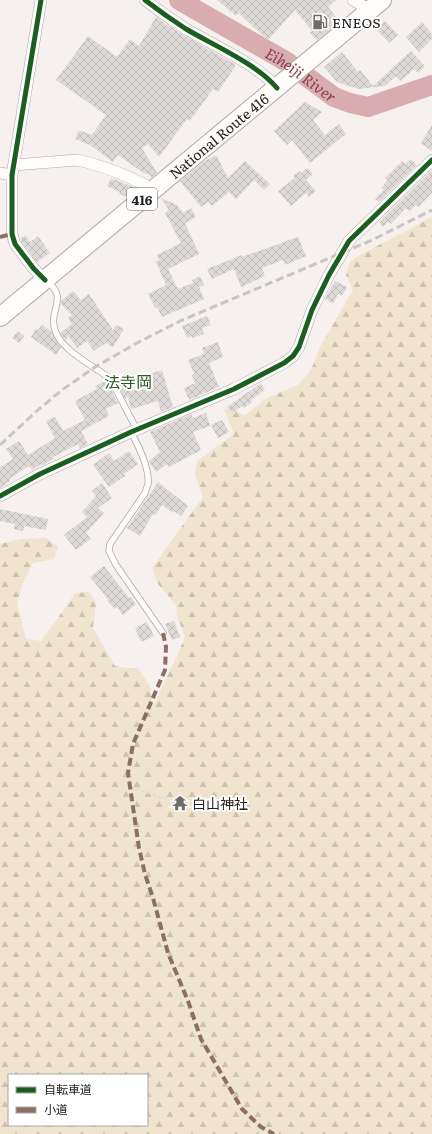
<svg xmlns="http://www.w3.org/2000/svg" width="432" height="1134" font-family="Literata,'Noto Sans JP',serif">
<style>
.forest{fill:url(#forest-firs);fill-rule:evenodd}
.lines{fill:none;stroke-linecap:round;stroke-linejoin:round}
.river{stroke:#d9acb0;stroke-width:20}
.building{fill:url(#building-cross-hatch)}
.service-casing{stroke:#aba7a5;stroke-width:7}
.minor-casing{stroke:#aba7a5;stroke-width:12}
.trunk-casing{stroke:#aba7a5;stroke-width:20}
.path{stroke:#dddcda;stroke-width:2;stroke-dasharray:4 2;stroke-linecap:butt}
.service{stroke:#fefdfc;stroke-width:5.5}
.minor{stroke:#fefdfc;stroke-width:11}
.trunk{stroke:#fefdfc;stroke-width:18}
.rail{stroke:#c6c5c4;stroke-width:3;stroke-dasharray:8 4;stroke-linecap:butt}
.quiet{stroke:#8d6e63;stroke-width:4;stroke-dasharray:8 4;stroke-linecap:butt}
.cycleway-casing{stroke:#fff;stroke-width:8}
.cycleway{stroke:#1b5e20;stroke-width:5}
.labels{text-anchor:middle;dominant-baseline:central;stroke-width:4;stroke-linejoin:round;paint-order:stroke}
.shield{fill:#fff;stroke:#676564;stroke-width:1}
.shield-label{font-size:13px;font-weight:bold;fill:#262321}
.poi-label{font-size:14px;fill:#262321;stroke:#fff;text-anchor:start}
.street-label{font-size:14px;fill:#262321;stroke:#fff}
.water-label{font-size:15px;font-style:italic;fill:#883c47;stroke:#fff}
.quarter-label{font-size:16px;fill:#2a5a22;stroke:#fff}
</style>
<defs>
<pattern id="forest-firs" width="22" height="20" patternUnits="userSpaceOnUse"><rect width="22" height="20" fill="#f0e4ce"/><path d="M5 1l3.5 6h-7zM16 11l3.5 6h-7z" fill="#cec3b1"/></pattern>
<pattern id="building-cross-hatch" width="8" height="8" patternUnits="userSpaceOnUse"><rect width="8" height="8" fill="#dedad8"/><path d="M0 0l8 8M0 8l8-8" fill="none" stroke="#bebbb9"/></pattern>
</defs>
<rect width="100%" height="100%" fill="#f6f1ee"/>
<path class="forest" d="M432 217V1134H0V544L21 539 46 538 58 547 54 559 33 563 23 583 17 603 26 639 41 641 63 611 75 593 89 592 96 603 93 628 115 666 126 668H138L150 686 153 706 178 654 185 636 177 616 176 605 158 584 152 568 203 497 195 475 197 461 234 434 224 409 234 408 244 416 267 398 298 385 311 370 320 347 353 290 346 275 350 262 358 256ZM9 1075H147V1125H9Z"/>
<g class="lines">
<path class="river" id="s1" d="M179 0 287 62 334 97 350 103 368 107 432 85"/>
</g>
<path class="building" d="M217 0H336L328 7 340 22 317 40 310 33 312 31 295 10 268 40 238 13 236 16Z
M156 17 183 35 236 65 218 92 213 89 190 121 187 119 159 157 148 144 142 148 157 173 152 177 146 173 145 174 118 155 113 162 90 145 75 139 79 130 92 135 106 115 56 80 88 36 117 57 130 39 139 46Z
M385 21 398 35 389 43 376 29Z
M422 22 432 34V39L419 52 406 37Z
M411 51 425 66 418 73 414 69 401 81 396 76 385 86 358 89 337 82 324 67 342 52 358 72 360 70 373 86Z
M305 102 322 112 313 120 325 135 339 124 346 134 310 163 292 140 287 145 274 131Z
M432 125V151L421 143Z
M216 155 228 178 245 161 270 184 264 190 254 180 236 199 229 192 212 206 208 202 201 207 180 181 205 161Z
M411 159 417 165 379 202 375 199 384 190 381 188 388 180 385 178 402 161 405 164Z
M307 168 313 174 306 180 316 191 309 197 306 193 291 206 278 191 295 178 293 176 299 171 301 173Z
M432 170V193L418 207 416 205 410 211 406 208 391 224 388 222 383 227 379 222Z
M111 178 133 187 128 197 119 194 120 192 107 186Z
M161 198 175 204 176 205H177L183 213 191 208 196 217 185 223 199 254 168 269 178 289 193 283 192 280 200 276 204 285 199 287 204 299 162 317 157 307 155 308 148 294 166 285 156 262 159 260 157 255 181 243 165 213 169 210Z
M25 235 30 242 38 236 50 253 37 262 21 241V238Z
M298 237 306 256 285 265 283 260 262 268 265 276 241 287 234 269 212 279 207 269 242 255V257Z
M335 281 347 287 342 296 338 294 333 303 325 299Z
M73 291 81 300 89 294 113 330 116 325 124 329 113 347 106 343 94 351 87 341 77 348 68 336 66 340 62 335 61 332 72 324 68 318 72 315 61 304V301Z
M207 316 211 325 202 328 204 334 192 338V336L187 338 182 326Z
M42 325 51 331 55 339 61 347 56 355 31 337 36 329 38 330Z
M18 331 24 336 19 343 12 338Z
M218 342 223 357 209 363 219 387 189 400 184 388 195 383 192 375 194 374 188 360 204 354 202 348Z
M162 370 173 407 161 412 158 401 131 409 128 397 125 399 116 380 124 378 127 386H129L131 391 153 384 150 374Z
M105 381 108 384 118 403 106 409 109 416 81 431 88 444 80 448 78 444 53 457 54 458 45 464 42 465 41 464 32 470 29 466 9 479 10 481 0 488V465L1 467 13 459 6 449 19 441 28 455 55 438 46 421 55 417 63 431 85 420 75 401 97 389 95 386Z
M261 383 265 390 251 400 252 402 244 408 242 406 232 413 227 407Z
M206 413 210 426 193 432 201 450 169 467 167 464 156 472 149 461 160 452 150 432 191 414 193 418Z
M222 420 229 432 218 438 211 425Z
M129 451 138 464 124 474 125 476 109 487 93 465 109 453 114 461Z
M158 482 188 506 181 516 174 511 173 513 162 505 156 515 153 514 140 536 127 528Z
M102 483 112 498 98 508 104 513 86 533 91 539 76 550 64 535 87 517 82 512 96 496 92 491Z
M0 509 48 519 46 530 24 526 23 531 14 529 15 524 0 521Z
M104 566 129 598 131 597 136 604 123 615 117 607 114 609 107 600 108 599 90 577Z
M174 621 180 637 172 640 165 624Z
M147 622 154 636 141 642 135 628Z"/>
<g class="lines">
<g class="service-casing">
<path id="service" d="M47 281C69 299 48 310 55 330 60 349 93 366 108 377L112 382 137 430
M131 432C138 445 150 469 148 484 147 487 146 490 145 493L110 544 109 551 116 565 163 633"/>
</g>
<g class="minor-casing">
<path id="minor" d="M41 0 12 175V234L15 244 34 269 45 280
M145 0C158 10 172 20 186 29 213 45 257 64 277 88
M353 0 370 10
M14 165 77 160C101 165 132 177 154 190
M0 173 12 175
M0 496 40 474 131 432 234 389 284 363 293 356 299 347 312 310 329 275 349 241 432 160"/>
</g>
<g class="trunk-casing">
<g id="trunk">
<path id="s2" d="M0 317 382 0"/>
</g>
</g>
<path class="path" d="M130 786 166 799"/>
<use href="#service" class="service"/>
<use href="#minor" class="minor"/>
<use href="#trunk" class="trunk"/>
<path class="rail" d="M0 445 39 409 62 390 95 367 137 343 180 321 370 241 432 210"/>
<path class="quiet" d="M0 237 12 234
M163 633 166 647 165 670 133 744 128 773 139 848 145 874 153 898 168 953 188 1001 201 1039 242 1109 261 1127 274 1134"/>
<g class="cycleway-casing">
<path id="cycleway" d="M41 0 12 175V234L15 244 34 269 45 280
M145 0C158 10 172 20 186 29 213 45 257 64 277 88
M0 496 40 474 131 432 234 389 284 363 293 356 299 347 312 310 329 275 349 241 432 160"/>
</g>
<use href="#cycleway" class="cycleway"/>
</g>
<defs>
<g id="fuel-bare" transform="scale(1.2)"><path d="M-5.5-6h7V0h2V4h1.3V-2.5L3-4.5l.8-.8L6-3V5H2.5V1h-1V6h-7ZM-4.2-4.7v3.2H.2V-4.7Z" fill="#6f6b69" stroke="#fff" stroke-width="2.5" paint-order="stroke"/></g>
<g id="temple-bare" transform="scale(1.2)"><path d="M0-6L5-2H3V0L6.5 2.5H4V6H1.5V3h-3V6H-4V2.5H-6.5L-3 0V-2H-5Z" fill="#6f6b69" stroke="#fff" stroke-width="2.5" paint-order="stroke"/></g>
</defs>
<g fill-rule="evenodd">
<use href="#fuel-bare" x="320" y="22"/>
<use href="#temple-bare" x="180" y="803"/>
</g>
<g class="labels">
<rect class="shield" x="127" y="188" width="30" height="22" rx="3"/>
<g class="shield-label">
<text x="142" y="199">416</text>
</g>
<g class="poi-label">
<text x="332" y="22">ENEOS</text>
<text x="192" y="803">白山神社</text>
</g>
<g class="street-label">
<text stroke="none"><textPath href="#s2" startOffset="284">National Route 416</textPath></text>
</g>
<g class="water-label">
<text stroke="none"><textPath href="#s1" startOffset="143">Eiheiji River</textPath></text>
</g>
<g class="quarter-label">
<text x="128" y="381">法寺岡</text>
</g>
</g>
<rect x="8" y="1074" width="140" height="52" fill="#ffffff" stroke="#a8a7a6"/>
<rect x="16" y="1087" width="20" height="6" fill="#1b5e20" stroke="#a8a7a6"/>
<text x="44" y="1094" font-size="12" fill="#262321">自転車道</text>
<rect x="16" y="1107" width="20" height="6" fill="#8d6e63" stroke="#a8a7a6"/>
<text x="44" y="1114" font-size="12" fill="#262321">小道</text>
</svg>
